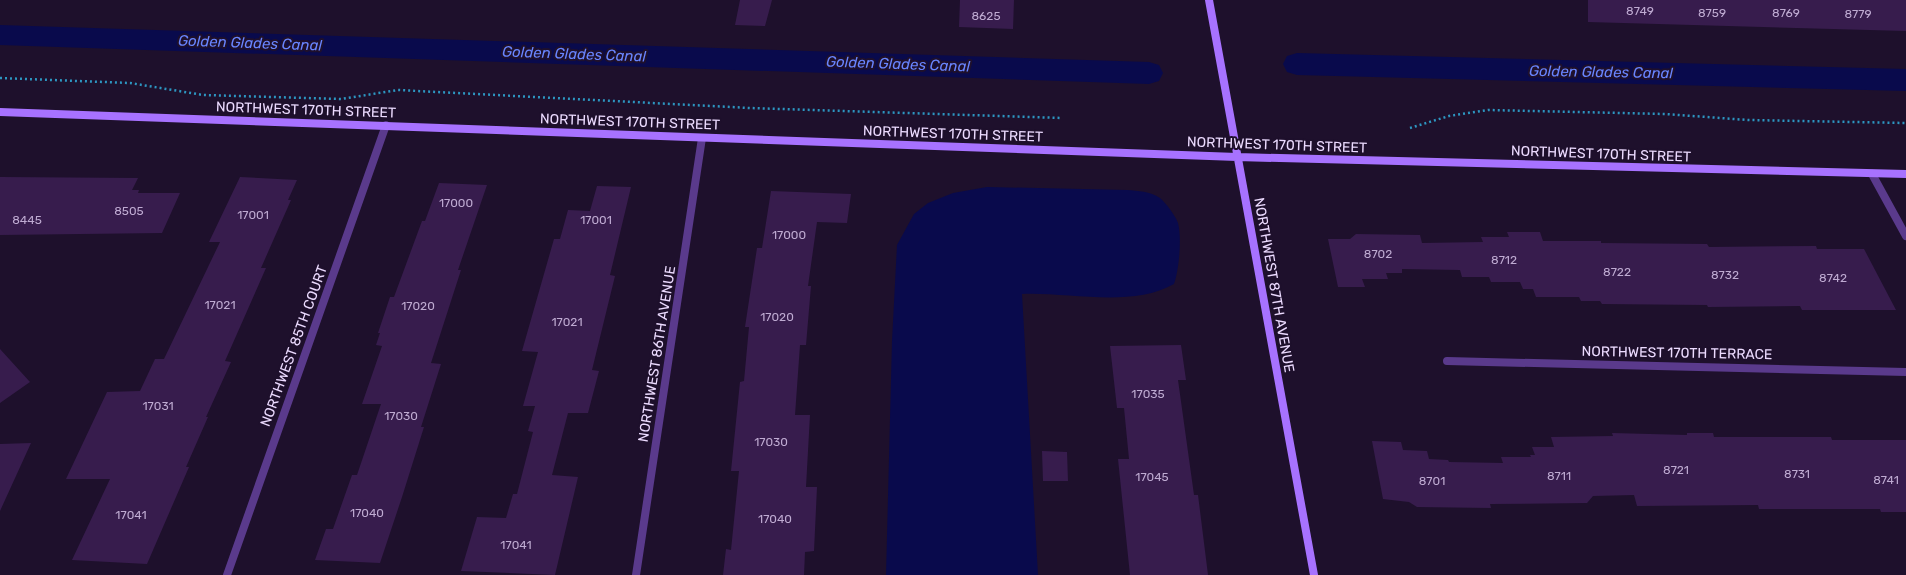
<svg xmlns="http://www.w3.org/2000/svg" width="1906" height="575" font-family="Rubik,sans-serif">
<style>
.water{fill:#090a4c}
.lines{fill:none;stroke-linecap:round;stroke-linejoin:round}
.canal{fill:#090a4c;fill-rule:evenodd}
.building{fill:#371c4d}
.path{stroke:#2d96c1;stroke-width:2.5;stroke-dasharray:2 3;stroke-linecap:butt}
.street{stroke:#5a3a8c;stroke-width:8}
.secondary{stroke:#a772ff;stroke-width:8}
.labels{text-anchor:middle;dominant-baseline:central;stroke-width:4;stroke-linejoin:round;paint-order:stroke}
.number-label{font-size:12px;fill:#bfabd2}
.street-label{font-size:14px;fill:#ecdbff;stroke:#1e102c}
.water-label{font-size:15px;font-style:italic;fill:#6985ff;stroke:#1e102c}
</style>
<rect width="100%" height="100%" fill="#1e102c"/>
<path class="water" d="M987 187 1127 190C1138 191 1150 191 1160 198 1166 203 1175 215 1178 223 1182 238 1179 270 1174 284 1132 308 1069 292 1022 294L1038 575H886L892 341 897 245 914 214 928 203 953 193Z"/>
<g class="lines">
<path class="canal" d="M0 25 1149 62 1159 65 1163 73 1159 81 1149 84 0 45Z
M1297 53 1906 69V91L1297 75 1287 72 1283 64 1287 56Z"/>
</g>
<path class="building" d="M740 0H772L765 26 735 25Z
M960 0H1014L1013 29 959 27Z
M1588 0H1906V31L1588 22Z
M0 177 138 178 132 190H139L138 193H180L162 233 0 235Z
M240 177 297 180 288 200H291L261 268H266L225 361 231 362 206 417H208L186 467H189L147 564 72 560 110 479H66L107 392 140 391 155 359H164L220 242H209Z
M439 183 487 185 458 270H461L431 363 441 364 421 427H424L402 497 380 563 315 560 326 529H333L352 475H357L381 404H362L382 346 376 345 380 333H378L390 297H394L422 221H425Z
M597 186 631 187 610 275 615 276 592 370 599 371 588 413H568L552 475 578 477 555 575 461 571 477 517 506 518 513 494H517L533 432 528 431 535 406H523L538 352 522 351 554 239H560L568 210 590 211Z
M771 191 851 194 847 223 817 222 808 286H811L806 345H800L795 415H810L806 487H817L814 551 805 552 804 575H723L726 549 731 550 739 471H731L740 382 744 381 749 327H745L757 248H762Z
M1507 232H1540L1543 241H1601V243L1707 244 1709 247 1816 246 1817 249H1864L1896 310H1802L1800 306 1708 307 1707 305 1602 304 1600 301H1581L1579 297H1536L1533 289H1523L1520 282H1491L1489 277H1462L1460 270 1402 269V273H1386L1388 279H1362L1365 287H1338L1328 239H1350L1356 234 1420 235 1422 243 1483 242 1481 237H1509Z
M1181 345 1186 380H1178L1194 495H1198L1208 575H1130L1118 459H1129L1124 408H1117L1110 346Z
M0 349 30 382 0 403Z
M1612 433 1687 435V433H1713L1714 437H1831L1832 440H1906V512H1881L1880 509H1759L1758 505 1637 506 1634 495 1593 496 1587 503 1490 504 1491 508 1417 507 1409 502 1383 499 1372 441 1401 442 1403 450 1427 451 1429 459 1448 460 1449 462 1503 463 1501 457H1531L1530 455H1535L1532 447H1554L1551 437 1613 436Z
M31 443 0 511V444Z
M1042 451 1067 452 1068 481H1043Z"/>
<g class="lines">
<path class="path" d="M0 78 130 83 203 95 341 99 398 90 750 108 1062 118
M1410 128 1449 116 1488 110 1665 114 1748 120 1906 123"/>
<path class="street" d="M1872 174 1906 236
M1447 361 1906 372
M227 575 386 125
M636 575 702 138"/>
<path class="secondary" d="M1209 0 1314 575
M0 112 1237 157 1906 174"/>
</g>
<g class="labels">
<g class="number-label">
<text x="1640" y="11">8749</text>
<text x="1712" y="13">8759</text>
<text x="1786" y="13">8769</text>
<text x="1858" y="14">8779</text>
<text x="986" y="16">8625</text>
<text x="456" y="203">17000</text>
<text x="129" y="211">8505</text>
<text x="253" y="215">17001</text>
<text x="27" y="220">8445</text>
<text x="596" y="220">17001</text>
<text x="789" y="235">17000</text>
<text x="1378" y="254">8702</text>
<text x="1504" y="260">8712</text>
<text x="1617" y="272">8722</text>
<text x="1725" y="275">8732</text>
<text x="1833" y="278">8742</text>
<text x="220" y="305">17021</text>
<text x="418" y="306">17020</text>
<text x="777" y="317">17020</text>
<text x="567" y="322">17021</text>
<text x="1148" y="394">17035</text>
<text x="158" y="406">17031</text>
<text x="401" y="416">17030</text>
<text x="771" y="442">17030</text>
<text x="1676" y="470">8721</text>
<text x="1797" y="474">8731</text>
<text x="1559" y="476">8711</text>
<text x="1152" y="477">17045</text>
<text x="1886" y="480">8741</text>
<text x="1432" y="481">8701</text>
<text x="367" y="513">17040</text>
<text x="131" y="515">17041</text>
<text x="775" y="519">17040</text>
<text x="516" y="545">17041</text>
</g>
<g class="street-label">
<text transform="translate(306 110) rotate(2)">NORTHWEST 170TH STREET</text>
<text transform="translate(630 122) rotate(2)">NORTHWEST 170TH STREET</text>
<text transform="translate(953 134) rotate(2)">NORTHWEST 170TH STREET</text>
<text transform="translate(1277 145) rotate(2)">NORTHWEST 170TH STREET</text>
<text transform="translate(1601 154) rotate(2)">NORTHWEST 170TH STREET</text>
<text transform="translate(1274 285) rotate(80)">NORTHWEST 87TH AVENUE</text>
<text transform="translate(294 346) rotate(-70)">NORTHWEST 85TH COURT</text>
<text transform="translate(1677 353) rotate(1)">NORTHWEST 170TH TERRACE</text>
<text transform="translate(657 354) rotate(-81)">NORTHWEST 86TH AVENUE</text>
</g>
<g class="water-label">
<text transform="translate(250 43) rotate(2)">Golden Glades Canal</text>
<text transform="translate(574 54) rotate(2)">Golden Glades Canal</text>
<text transform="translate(898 64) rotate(2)">Golden Glades Canal</text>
<text transform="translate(1601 72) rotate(1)">Golden Glades Canal</text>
</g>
</g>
</svg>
